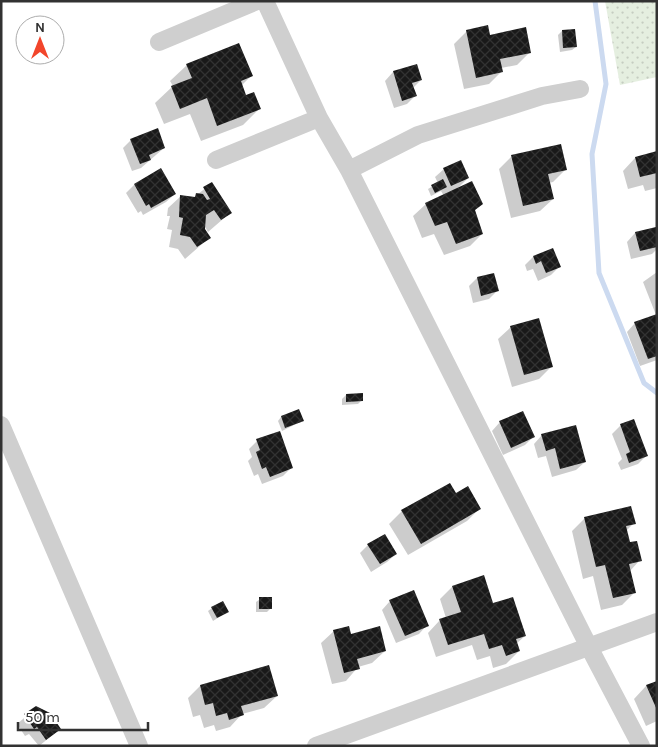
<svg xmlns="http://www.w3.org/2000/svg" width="658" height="747" font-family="Karla,sans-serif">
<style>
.grass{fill:url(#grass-dots)}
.shadow{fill:#0003}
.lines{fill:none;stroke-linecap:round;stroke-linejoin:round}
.stream{stroke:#ccdaf0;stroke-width:5}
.building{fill:url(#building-cross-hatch)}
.minor{stroke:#cfcfcf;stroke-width:18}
</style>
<defs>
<pattern id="grass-dots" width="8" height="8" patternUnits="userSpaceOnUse" patternTransform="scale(1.25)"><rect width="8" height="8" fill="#e5efe0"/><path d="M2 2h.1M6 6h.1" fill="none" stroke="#c5cdc1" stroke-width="1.8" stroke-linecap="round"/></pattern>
<pattern id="building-cross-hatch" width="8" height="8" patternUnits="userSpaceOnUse" patternTransform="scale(1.25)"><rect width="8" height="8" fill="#191919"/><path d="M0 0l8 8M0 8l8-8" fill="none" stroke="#323232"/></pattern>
</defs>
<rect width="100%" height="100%" fill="#fff"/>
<path class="grass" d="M605 1H657V77L620 85Z"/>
<path class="shadow" d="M467 31 489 36 530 52 517 65 501 68V72L489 84 464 89 454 44Z
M562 31 576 47 572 50 560 52 558 35Z
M187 65 251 76 241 86 246 96 259 109 243 125 201 141 190 114 164 124 155 103 173 86 170 81Z
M417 65 421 80 413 88 415 96 407 104 394 108 385 81 393 72Z
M131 140 164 148 141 168 132 171 123 148Z
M657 153V188L645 191 643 185 628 189 623 171 635 158Z
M511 157 566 169 553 182 549 183 553 199 540 211 511 218 499 169Z
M444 169 468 178 456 190 481 204 474 211 482 234 470 246 444 255 434 234 422 238 413 216 426 204 444 196 441 191 431 196 428 189 438 183 435 177Z
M161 170 175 194 166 202 143 215 141 211 138 213 126 193 134 185Z
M212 183 230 213 208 232 204 225 203 230 209 238 185 259 178 249 169 247 172 230 167 229 170 216H167L168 208 181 196 193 198Z
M655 228 657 249 652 254 631 259 627 242 635 233Z
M552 249 559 267 551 275 538 281 533 269 527 271 525 265 533 257Z
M657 272V360L640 366 627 332 635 323 656 315 643 282Z
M493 274 497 291 489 299 473 303 469 286 477 278Z
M511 327 551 367 539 379 512 387 498 339Z
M346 395 362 400 358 404 342 405V399Z
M281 417 302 421 282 431 278 421Z
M633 421 646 456 638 464 621 470 618 463 622 459 612 434 620 426Z
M500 422 533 437 525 445 503 455 492 431Z
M542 435 585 462 576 470 552 477 546 456 538 458 534 444Z
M257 441 291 468 283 476 262 484 258 474 254 476 248 461 252 457 249 449Z
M455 495 479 509 467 521 408 555 389 524 402 511Z
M631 508 634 523 626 531 629 544 640 560 630 571 635 592 622 605 601 610 593 576 583 579 572 531 584 519Z
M368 545 396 554 387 562 371 572 360 553Z
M452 587 525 636 516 644 519 651 506 664 493 668 490 656 477 660 472 645 436 657 428 633 440 620 446 618 440 599Z
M260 599 271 608 267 612H256V602Z
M390 601 427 625 419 634 396 643 382 610Z
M212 608 227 612 213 621 208 611Z
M334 631 350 636 385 651 372 663 358 667 346 681 332 684 321 643Z
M657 682V721L646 726 634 699 646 686Z
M200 686 277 696 264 708 242 714 230 727 216 731 214 725 204 728 200 715 193 717 188 698Z
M36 708 60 729 39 746 29 734 25 736 17 724Z"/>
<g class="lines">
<path class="stream" d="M595 1 606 84 592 154 599 273 644 383 657 393"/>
</g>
<path class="building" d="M488 25 490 35 526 27 531 53 500 59 503 72 476 78 466 30Z
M575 29 577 47 563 48 562 30Z
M239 43 253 76 241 81 246 95 254 92 261 109 217 126 207 98 180 109 171 86 192 78 186 64Z
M417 64 422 80 412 83 417 96 402 101 393 71Z
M158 128 165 148 149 155 151 160 140 164 130 139Z
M561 144 567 170 548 174 554 199 523 206 511 155Z
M657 151V173L640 177 635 157Z
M461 160 469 178 451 186 443 168Z
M161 168 176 194 151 208 149 204 146 206 134 184Z
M443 179 447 187 435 193 431 185Z
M472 181 483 204 475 210 483 234 456 244 447 222 435 226 425 203Z
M212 182 232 213 221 220 214 210 206 215 205 229 211 238 197 247 190 237 180 235 183 218 179 217 180 195 195 197 196 193 203 194 207 200 210 199 203 187Z
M656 227 657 247 640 251 635 232Z
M553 248 561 267 546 273 541 261 536 264 533 256Z
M494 273 499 291 481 296 477 277Z
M657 314V356L648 359 634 322Z
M539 318 553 367 524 375 510 326Z
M363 393V401L346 402V394Z
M299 409 304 421 285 428 281 416Z
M523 411 535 437 511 448 499 421Z
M634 419 648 456 629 463 626 454 630 452 620 424Z
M576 425 586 462 560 469 555 448 546 451 541 434Z
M280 431 293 468 270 477 266 467 262 469 256 452 260 450 256 439Z
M450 483 456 493 468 486 481 509 421 544 401 510Z
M631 506 636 524 626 526 630 542 637 541 642 561 629 564 636 593 613 598 605 565 596 567 584 517Z
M385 534 397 554 380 564 367 544Z
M484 575 493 603 513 597 526 636 516 639 520 651 506 656 502 645 489 649 484 634 448 645 439 619 461 612 452 586Z
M414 590 429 626 405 636 389 600Z
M259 597H272V609H259Z
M223 601 229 612 217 618 211 607Z
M349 626 351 634 380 626 386 651 357 659 360 669 344 673 333 630Z
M269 665 278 696 241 706 244 715 229 720 227 713 216 716 213 703 205 705 200 685Z
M657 681V710L646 685Z
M36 706 50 713 61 729 46 740 37 727 34 729 24 714Z"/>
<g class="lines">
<path class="minor" d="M265 1 319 118 349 170 589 647 641 746
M159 42 257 1
M216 160 319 118
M349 170 418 135 542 96 580 89
M1 425 139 746
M316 746 657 622"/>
</g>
<rect width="658" height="747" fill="none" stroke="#323232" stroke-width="5"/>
<g transform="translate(40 40)"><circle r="24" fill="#ffffff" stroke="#adadad"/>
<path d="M0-4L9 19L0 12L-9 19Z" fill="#f2452b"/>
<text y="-8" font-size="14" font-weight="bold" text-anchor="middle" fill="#323232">N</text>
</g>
<path d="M18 722v8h130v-8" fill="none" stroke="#323232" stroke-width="2.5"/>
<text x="25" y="722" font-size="15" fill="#323232" stroke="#ffffff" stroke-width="4" paint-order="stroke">50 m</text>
</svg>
